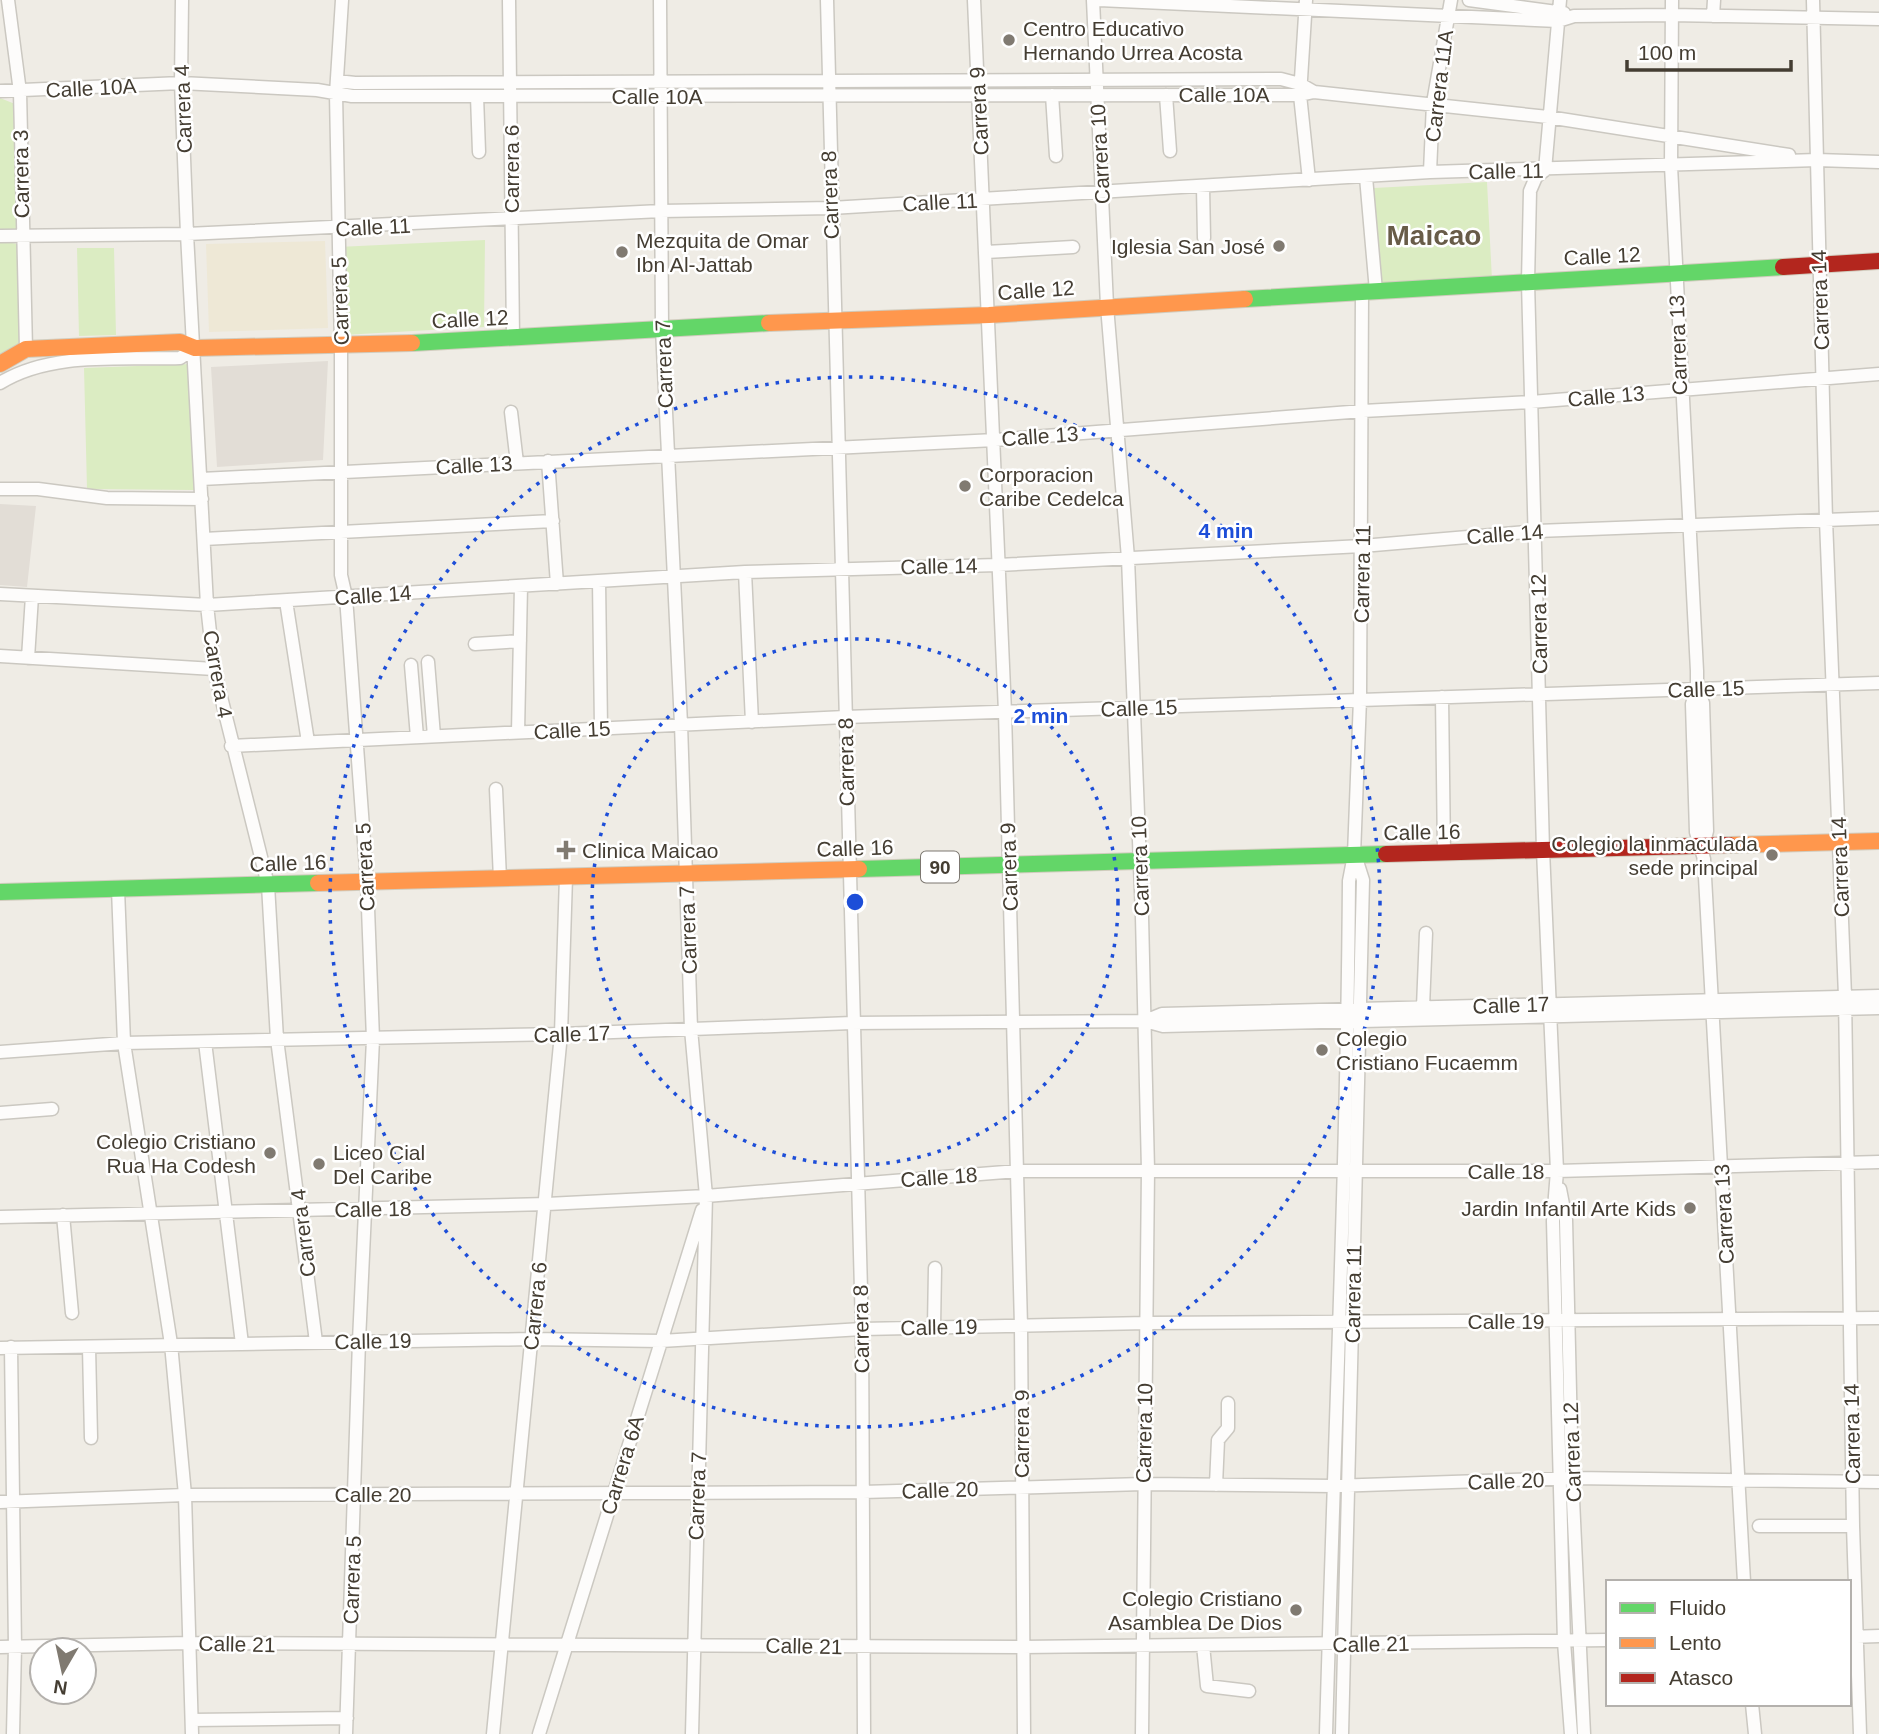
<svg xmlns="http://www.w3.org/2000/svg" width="1879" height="1734" font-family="Helvetica,sans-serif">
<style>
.industrial{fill:#e2ddd6}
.education{fill:#eee8d6}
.green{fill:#dbecc2}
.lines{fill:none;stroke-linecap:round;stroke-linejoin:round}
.street-casing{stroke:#cbc8c1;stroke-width:15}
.fast-casing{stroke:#d1ccbe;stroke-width:18}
.slow-casing{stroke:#d1ccbe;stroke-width:18}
.jam-casing{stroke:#d1ccbe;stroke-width:18}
.street{stroke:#fdfcfb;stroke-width:12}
.fast{stroke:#63d668;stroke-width:16}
.slow{stroke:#ff974d;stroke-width:16}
.jam{stroke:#b3261e;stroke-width:16}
.ring{fill:none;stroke:#1d4ed8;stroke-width:3.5;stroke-dasharray:3.5 7}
.poi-dot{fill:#807a71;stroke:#fff;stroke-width:2.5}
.labels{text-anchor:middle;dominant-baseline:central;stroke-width:5;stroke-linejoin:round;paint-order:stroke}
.shield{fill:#fff;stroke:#7c7770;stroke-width:2}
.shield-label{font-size:19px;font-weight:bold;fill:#443d32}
.poi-label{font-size:21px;fill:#443d32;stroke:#fff;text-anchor:start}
.street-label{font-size:21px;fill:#443d32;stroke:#fff}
.district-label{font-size:28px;font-weight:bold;fill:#685c48;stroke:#fff}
.centre{fill:#1d4ed8;stroke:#fff;stroke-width:3.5}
.ring-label{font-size:21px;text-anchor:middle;font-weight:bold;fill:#1d4ed8;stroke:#fff;stroke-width:5;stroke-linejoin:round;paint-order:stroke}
</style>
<rect width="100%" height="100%" fill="#efece5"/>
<path class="industrial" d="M328 361 323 460 217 467 211 367Z
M0 504 36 506 27 587 0 585Z"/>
<path class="education" d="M325 241 328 328 209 332 206 244Z"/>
<path class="green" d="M0 98 15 104 19 235 0 234Z
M1487 182 1492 280 1380 287 1374 188Z
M485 240 484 327 343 335 338 247Z
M0 241 18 244 22 299 18 350 0 359Z
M77 248H114L116 335 79 336Z
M190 364 194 490 87 489 84 368Z"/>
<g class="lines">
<g class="street-casing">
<path id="street" d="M8 0 20 92 26 349
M182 0 181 83 187 234 207 605 214 669 268 885 277 1039 316 1342
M342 0 336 94 341 347V575L346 597 367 882 373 1039 359 1341 346 1734
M509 0 513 337
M660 0 662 329 681 724 691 1029 706 1196 692 1734
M827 0 862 1329 864 1734
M974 0 1005 712 1021 1326 1024 1734
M1093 0 1107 306 1128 558 1142 917 1148 1170 1142 1734
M1099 0 1558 21 1574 16 1671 15 1879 19
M1306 0 1300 95 1309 180
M1469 0 1564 13
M1560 0 1545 170 1536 177 1530 191 1528 282 1543 850 1557 1171 1553 1221 1564 1642 1571 1734
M1672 0 1671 166 1697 671V689L1692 704 1696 832 1704 859 1744 1582
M1813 0 1826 520 1845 996 1853 1526 1860 1734
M1713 16 1714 0
M337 81 355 83 1281 79 1300 84 1314 92
M0 91 181 83 317 90 352 96 1300 95 1314 92 1548 117 1789 155
M1052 95 1056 156
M1166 95 1170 151
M477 96 479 152
M1430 172 1433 103 1451 0
M1366 177 1376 291
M1203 187 1204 238
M0 236 187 234 661 211 831 208 1430 172 1817 160 1879 162
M986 252 1073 247
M0 383C52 351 121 360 180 358L195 348
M511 412 517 463
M548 461 557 584
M201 479 995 440 1363 411 1531 402 1879 374
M0 489H38L107 498 202 499
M204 539 553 521
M745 572 752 722
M599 581 601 728
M0 594 207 605 745 572 998 565 1362 546 1537 531 1879 518
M286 601 308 742
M475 644 520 641
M0 656 214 669
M28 658 32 596
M428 662 434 736
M411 665 417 737
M1697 689 1703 703 1707 831 1703 846
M1442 697 1444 853
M518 732 521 586
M231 746 845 717 1879 683
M496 789 500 879
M118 889 124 1043 171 1344 185 1495 192 1734
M1423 1007 1426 933
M1145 1021 1162 1014 1879 996
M205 1042 242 1344
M0 1052 124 1043 561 1034 852 1023 1145 1021 1163 1026 1879 1008
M0 1113 52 1109
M1560 1189 1566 1220 1572 1478 1584 1734
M63 1215 72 1313
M0 1217 547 1204 706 1196 1018 1171H1557L1879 1162
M934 1327 935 1268
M11 1347 15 1647 13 1734
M89 1347 91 1438
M0 1348 531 1339 661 1341 862 1329 1147 1323 1879 1318
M1216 1485 1218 1440 1228 1428V1403
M0 1502 185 1495 863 1492 1143 1484 1333 1486 1572 1478 1879 1482
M1759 1526H1853
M1850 1637 1879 1636
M1203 1645 1207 1686 1249 1691
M0 1647 189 1643 1023 1647 1608 1640
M1752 1704 1755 1734
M192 1720 347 1718
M493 1734 561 1034 566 877
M539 1734 702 1210
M1326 1734C1334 1450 1347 1165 1349 881L1354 855 1360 699 1362 292
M1342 1734 1363 880 1355 855"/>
</g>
<g class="fast-casing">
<path id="fast" d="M1245 299 1783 267
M412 343 769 323
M859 869 1386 854
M0 892 318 883"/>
</g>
<g class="slow-casing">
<path id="slow" d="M769 323 989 315 1245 299
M0 364 26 349 180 342 195 348 412 343
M1729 845 1879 841
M318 883 859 869"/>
</g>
<g class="jam-casing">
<path id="jam" d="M1783 267 1879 261
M1386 854 1729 845"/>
</g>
<use href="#street" class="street"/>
<use href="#fast" class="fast"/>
<use href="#slow" class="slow"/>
<use href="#jam" class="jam"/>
</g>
<g class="ring">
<circle cx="855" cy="902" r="263"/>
<circle cx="855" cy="902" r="525"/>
</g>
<g class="poi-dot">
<circle cx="1009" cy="40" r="7"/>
<circle cx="1279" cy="246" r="7"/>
<circle cx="622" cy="252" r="7"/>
<circle cx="965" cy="486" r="7"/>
<path d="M562.5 839.5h7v7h7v7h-7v7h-7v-7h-7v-7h7z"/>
<circle cx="1772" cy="855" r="7"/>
<circle cx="1322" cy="1050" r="7"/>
<circle cx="270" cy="1153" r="7"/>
<circle cx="319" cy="1164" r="7"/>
<circle cx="1690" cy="1208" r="7"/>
<circle cx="1296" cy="1610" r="7"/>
</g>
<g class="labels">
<rect class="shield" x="921" y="851.5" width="38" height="31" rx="5"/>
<g class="shield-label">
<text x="940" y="867">90</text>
</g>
<g class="poi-label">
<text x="1023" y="28">Centro Educativo<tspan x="1023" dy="24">Hernando Urrea Acosta</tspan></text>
<text x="636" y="240">Mezquita de Omar<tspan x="636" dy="24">Ibn Al-Jattab</tspan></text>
<text x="1265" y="246" text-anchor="end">Iglesia San José</text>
<text x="979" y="474">Corporacion<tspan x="979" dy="24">Caribe Cedelca</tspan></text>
<text x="1758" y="843" text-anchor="end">Colegio la inmaculada<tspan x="1758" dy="24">sede principal</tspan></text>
<text x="582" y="850">Clinica Maicao</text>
<text x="1336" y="1038">Colegio<tspan x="1336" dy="24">Cristiano Fucaemm</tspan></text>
<text x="256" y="1141" text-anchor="end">Colegio Cristiano<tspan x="256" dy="24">Rua Ha Codesh</tspan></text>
<text x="333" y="1152">Liceo Cial<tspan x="333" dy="24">Del Caribe</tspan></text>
<text x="1676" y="1208" text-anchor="end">Jardin Infantil Arte Kids</text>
<text x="1282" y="1598" text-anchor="end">Colegio Cristiano<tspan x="1282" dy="24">Asamblea De Dios</tspan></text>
</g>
<g class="street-label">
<text transform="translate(1439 86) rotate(-83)">Carrera 11A</text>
<text transform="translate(91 88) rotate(-3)">Calle 10A</text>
<text x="1224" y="94">Calle 10A</text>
<text x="657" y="96">Calle 10A</text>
<text transform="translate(183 109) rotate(-92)">Carrera 4</text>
<text transform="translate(979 111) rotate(-93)">Carrera 9</text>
<text transform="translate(1100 154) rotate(-93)">Carrera 10</text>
<text transform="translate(511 169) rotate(-90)">Carrera 6</text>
<text transform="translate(1506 171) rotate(-1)">Calle 11</text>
<text transform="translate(21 174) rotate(-91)">Carrera 3</text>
<text transform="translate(830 195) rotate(-92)">Carrera 8</text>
<text transform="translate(940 202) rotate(-3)">Calle 11</text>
<text transform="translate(373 227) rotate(-3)">Calle 11</text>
<text transform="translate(1602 256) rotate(-3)">Calle 12</text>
<text transform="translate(1036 290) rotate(-4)">Calle 12</text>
<text transform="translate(1820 300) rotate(-92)">Carrera 14</text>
<text transform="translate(340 301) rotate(-92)">Carrera 5</text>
<text transform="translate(470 319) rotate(-3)">Calle 12</text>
<text transform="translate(1678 345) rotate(-92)">Carrera 13</text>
<text transform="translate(664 364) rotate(-92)">Carrera 7</text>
<text transform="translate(1606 396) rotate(-5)">Calle 13</text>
<text transform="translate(1040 436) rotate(-4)">Calle 13</text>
<text transform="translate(474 465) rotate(-3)">Calle 13</text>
<text transform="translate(1505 534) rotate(-4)">Calle 14</text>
<text transform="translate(939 566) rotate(-1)">Calle 14</text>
<text transform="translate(1362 574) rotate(-89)">Carrera 11</text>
<text transform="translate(373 595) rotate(-4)">Calle 14</text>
<text transform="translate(1539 624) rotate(-91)">Carrera 12</text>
<text transform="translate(218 674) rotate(80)">Carrera 4</text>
<text transform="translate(1706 689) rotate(-2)">Calle 15</text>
<text transform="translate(1139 708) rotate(-2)">Calle 15</text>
<text transform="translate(572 730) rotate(-3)">Calle 15</text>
<text transform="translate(846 762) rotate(-91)">Carrera 8</text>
<text transform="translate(1422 832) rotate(-1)">Calle 16</text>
<text transform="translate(855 848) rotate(-2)">Calle 16</text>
<text transform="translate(288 863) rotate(-2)">Calle 16</text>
<text transform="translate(1140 866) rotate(-92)">Carrera 10</text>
<text transform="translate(365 867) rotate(-93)">Carrera 5</text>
<text transform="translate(1009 867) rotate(-92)">Carrera 9</text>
<text transform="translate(1840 867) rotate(-92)">Carrera 14</text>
<text transform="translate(688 930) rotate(-92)">Carrera 7</text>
<text transform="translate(1511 1005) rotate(-2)">Calle 17</text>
<text transform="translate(572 1034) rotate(-2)">Calle 17</text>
<text x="1506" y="1171">Calle 18</text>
<text transform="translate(939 1177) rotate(-4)">Calle 18</text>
<text transform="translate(373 1209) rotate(-1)">Calle 18</text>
<text transform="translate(1724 1214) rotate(-93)">Carrera 13</text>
<text transform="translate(303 1233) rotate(-97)">Carrera 4</text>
<text transform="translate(1353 1294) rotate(-89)">Carrera 11</text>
<text transform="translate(535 1306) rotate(-84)">Carrera 6</text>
<text x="1506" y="1321">Calle 19</text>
<text transform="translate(939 1327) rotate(-1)">Calle 19</text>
<text transform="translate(861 1329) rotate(-91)">Carrera 8</text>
<text transform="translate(373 1341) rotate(-1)">Calle 19</text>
<text transform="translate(1144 1433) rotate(-89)">Carrera 10</text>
<text transform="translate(1021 1434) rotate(-90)">Carrera 9</text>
<text transform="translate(1852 1434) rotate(-91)">Carrera 14</text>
<text transform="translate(1572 1452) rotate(-92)">Carrera 12</text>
<text transform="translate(622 1465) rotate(-73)">Carrera 6A</text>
<text transform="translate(1506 1481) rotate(-2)">Calle 20</text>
<text transform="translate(940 1490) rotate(-2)">Calle 20</text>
<text x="373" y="1494">Calle 20</text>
<text transform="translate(697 1496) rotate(-88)">Carrera 7</text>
<text transform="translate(352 1580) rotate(-88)">Carrera 5</text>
<text transform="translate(237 1644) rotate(1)">Calle 21</text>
<text transform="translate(1371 1644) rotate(-1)">Calle 21</text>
<text transform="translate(804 1646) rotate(1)">Calle 21</text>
</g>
<g class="district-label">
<text x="1434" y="235">Maicao</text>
</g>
</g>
<circle cx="855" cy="902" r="10" class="centre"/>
<g class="ring-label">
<text x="1226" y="538">4 min</text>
<text x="1041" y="723">2 min</text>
</g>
<rect x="1606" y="1580" width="245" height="126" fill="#ffffff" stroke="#b4b1ad" stroke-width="2"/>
<rect x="1620" y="1603" width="35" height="10" fill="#63d668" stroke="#b4b1ad" stroke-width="2"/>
<text x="1669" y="1615" font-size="21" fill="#443d32">Fluido</text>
<rect x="1620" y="1638" width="35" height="10" fill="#ff974d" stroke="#b4b1ad" stroke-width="2"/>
<text x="1669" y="1650" font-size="21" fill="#443d32">Lento</text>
<rect x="1620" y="1673" width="35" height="10" fill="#b3261e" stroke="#b4b1ad" stroke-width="2"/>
<text x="1669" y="1685" font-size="21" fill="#443d32">Atasco</text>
<g transform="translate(63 1671) rotate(189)"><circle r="33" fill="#ffffff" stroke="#b4b1ad" stroke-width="2"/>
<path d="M0-5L12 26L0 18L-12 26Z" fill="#807a71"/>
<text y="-10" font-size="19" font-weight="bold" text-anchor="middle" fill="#443d32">N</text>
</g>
<path d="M1627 60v10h164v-10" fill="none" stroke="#443d32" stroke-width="3.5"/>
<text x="1638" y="60" font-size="21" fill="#443d32" stroke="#ffffff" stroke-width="5" paint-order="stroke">100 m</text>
</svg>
